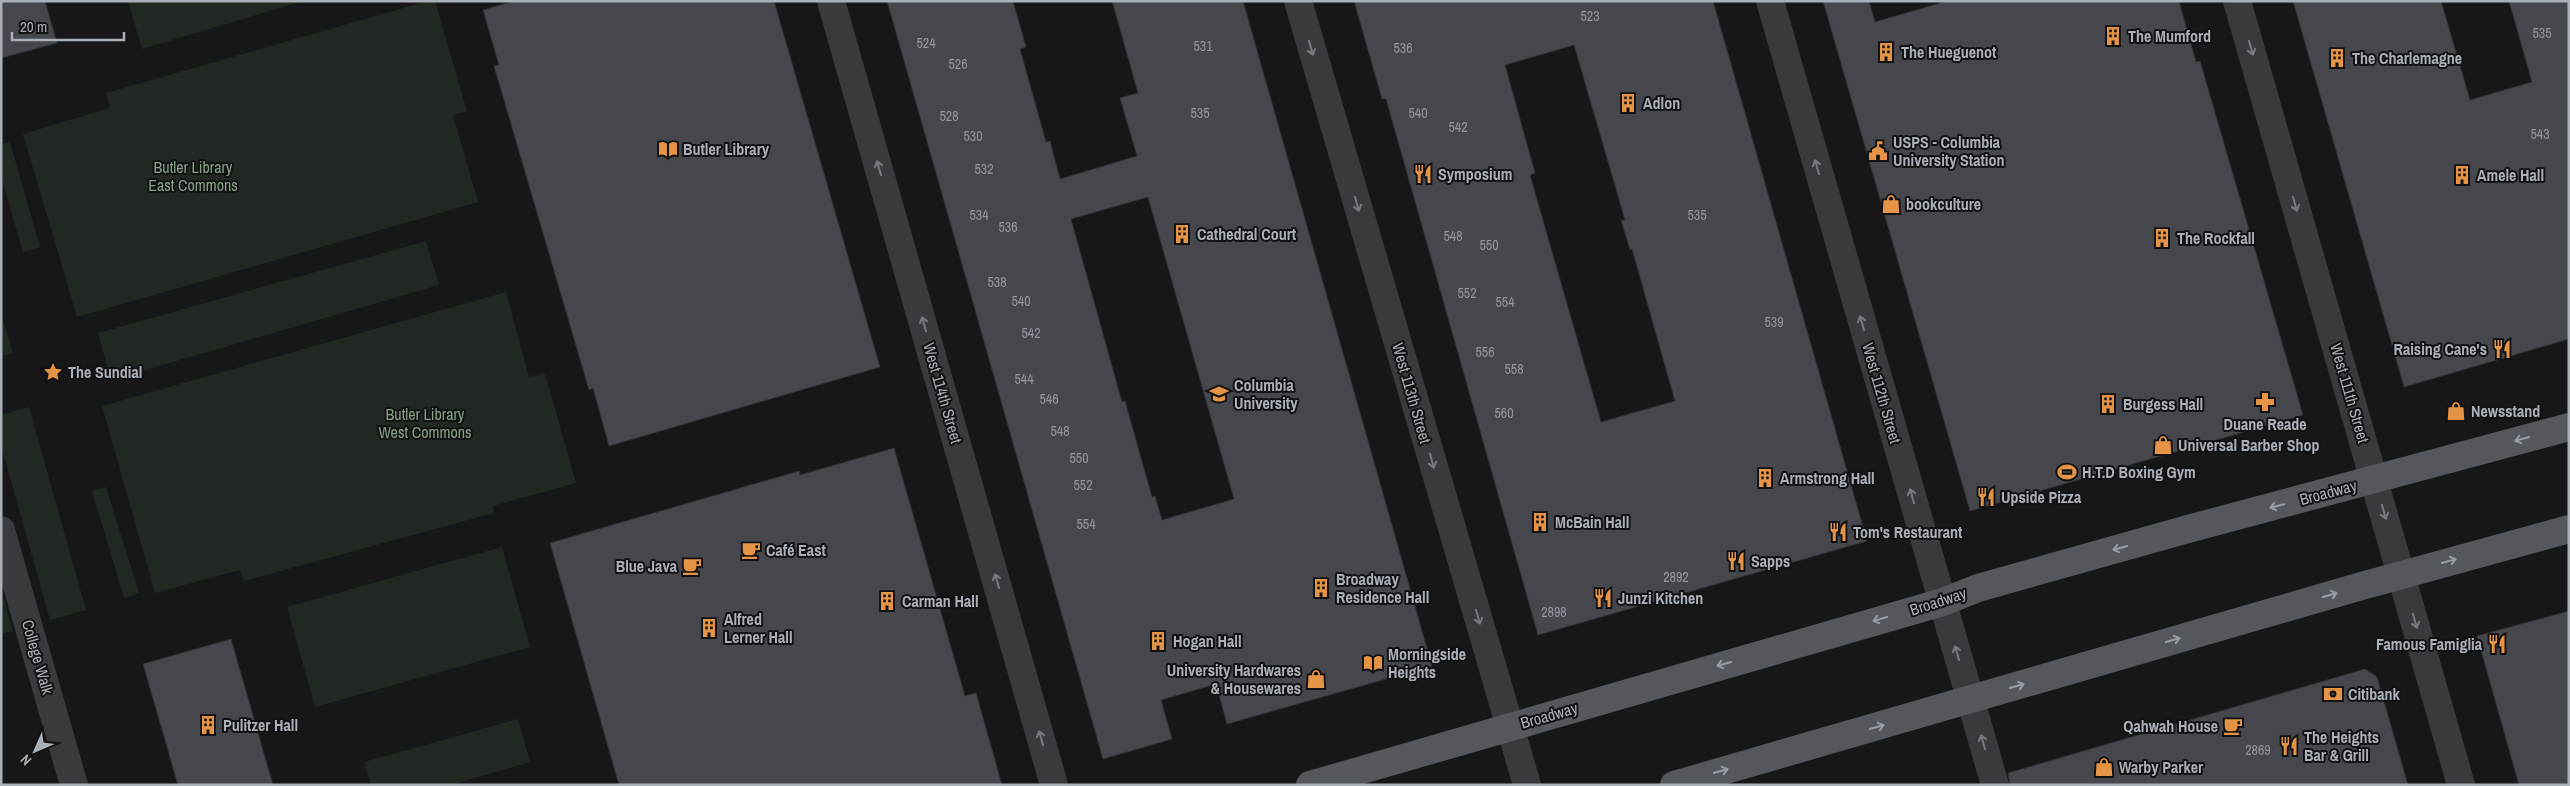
<svg xmlns="http://www.w3.org/2000/svg" width="2570" height="786" font-family="'Archivo Narrow',sans-serif">
<style>
.green{fill:#212821}
.building{fill:#46474c;stroke:#313235;fill-rule:evenodd}
.lines{fill:none;stroke-linecap:round;stroke-linejoin:round}
.street{stroke:#383a3d;stroke-width:28}
.primary{stroke:#54575c;stroke-width:28}
.oneway{stroke:#777b81}
.oneway2{stroke:#999ea6}
.labels{text-anchor:middle;dominant-baseline:central;stroke-width:4;stroke-linejoin:round;paint-order:stroke}
.number-label{font-size:14px;fill:#91969d}
.poi-label{font-size:16px;font-weight:bold;fill:#aab0b8;stroke:#121214;text-anchor:start}
.park-label{font-size:16px;fill:#86a183;stroke:#121214}
.street-label{font-size:16px;fill:#aab0b8;stroke:#121214}
</style>
<rect width="100%" height="100%" fill="#171719"/>
<path class="green" d="M128 1H303L142 49Z
M428 1H435L467 111 453 115 478 202 77 317 23 134 110 108 106 93Z
M10 142 40 247 23 252 1 177V144Z
M426 241 439 285 111 380 98 333Z
M506 292 529 377 545 373 576 483 493 506 494 513 244 581 240 570 155 593 102 406Z
M1 314 13 353 1 356Z
M29 407 86 610 50 620 1 445V415Z
M106 487 139 593 124 598 92 491Z
M502 547 530 647 315 707 287 607Z
M1 590 13 631 1 634Z
M518 719 530 762 451 785H371L364 762Z"/>
<path class="building" d="M1 1H45L57 43 1 58Z
M514 1H774L880 367 609 446 593 388 589 390 494 66 499 65 483 10Z
M887 1H1013L1026 47 1020 49 1046 142 1050 141 1060 179 1137 156 1120 98 1138 93 1112 1H1243L1432 666 1227 724 1216 684 1161 700 1172 739 1103 759ZM1148 197 1234 499 1162 520 1155 496 1152 497 1125 401 1122 402 1071 219Z
M1354 1H1713L1867 541 1538 635 1386 99H1382ZM1574 45 1625 220H1621L1630 250 1632 249 1675 401 1601 422 1530 175 1535 173 1505 65Z
M1823 1H1869L1875 22 1947 1H2179L2196 62 2200 61 2303 415 1970 511Z
M2293 1H2441L2470 100 2532 82 2509 1H2569V339L2404 387Z
M894 448 965 696 976 693 1002 785H619L550 543 799 471 800 475Z
M2569 611V785H2519L2477 636Z
M231 639 273 785H178L143 664Z
M2365 669 2377 677 2408 785H2010L2008 773Z"/>
<g class="lines">
<path class="street" d="M831 1 1054 785
M1298 1 1527 785
M1770 1 1995 785
M2237 1 2461 785
M1 530 74 785"/>
<path class="primary" d="M1310 785 1943 602 1978 588 2188 529 2569 427
M1674 785 2358 587 2569 529"/>
</g>
<defs><path id="oneway-shaft" d="M-6 0H5M1.5-3L5.5 0L1.5 3" fill="none" stroke-width="1.6" stroke-linecap="round" stroke-linejoin="round" transform="scale(1.25)"/></defs>
<g class="oneway">
<use href="#oneway-shaft" transform="translate(1311 48) rotate(74)"/>
<use href="#oneway-shaft" transform="translate(2251 48) rotate(74)"/>
<use href="#oneway-shaft" transform="translate(1817 167) rotate(-106)"/>
<use href="#oneway-shaft" transform="translate(879 168) rotate(-106)"/>
<use href="#oneway-shaft" transform="translate(1357 204) rotate(74)"/>
<use href="#oneway-shaft" transform="translate(2295 204) rotate(74)"/>
<use href="#oneway-shaft" transform="translate(1862 323) rotate(-106)"/>
<use href="#oneway-shaft" transform="translate(924 324) rotate(-106)"/>
<use href="#oneway-shaft" transform="translate(1432 461) rotate(74)"/>
<use href="#oneway-shaft" transform="translate(1912 496) rotate(-106)"/>
<use href="#oneway-shaft" transform="translate(2384 512) rotate(74)"/>
<use href="#oneway-shaft" transform="translate(997 581) rotate(-106)"/>
<use href="#oneway-shaft" transform="translate(1478 617) rotate(74)"/>
<use href="#oneway-shaft" transform="translate(2415 621) rotate(74)"/>
<use href="#oneway-shaft" transform="translate(1957 653) rotate(-106)"/>
<use href="#oneway-shaft" transform="translate(1041 738) rotate(-106)"/>
<use href="#oneway-shaft" transform="translate(1983 742) rotate(-106)"/>
</g>
<g class="oneway2">
<use href="#oneway-shaft" transform="translate(2522 439) rotate(165)"/>
<use href="#oneway-shaft" transform="translate(2277 506) rotate(166)"/>
<use href="#oneway-shaft" transform="translate(2120 548) rotate(164)"/>
<use href="#oneway-shaft" transform="translate(2449 561) rotate(-15)"/>
<use href="#oneway-shaft" transform="translate(2330 595) rotate(-16)"/>
<use href="#oneway-shaft" transform="translate(1880 619) rotate(164)"/>
<use href="#oneway-shaft" transform="translate(2173 640) rotate(-16)"/>
<use href="#oneway-shaft" transform="translate(1724 664) rotate(164)"/>
<use href="#oneway-shaft" transform="translate(2017 686) rotate(-16)"/>
<use href="#oneway-shaft" transform="translate(1877 727) rotate(-16)"/>
<use href="#oneway-shaft" transform="translate(1721 771) rotate(-16)"/>
</g>
<defs>
<g id="building-bare" transform="scale(1.5)"><path d="M-4-6H4V6H1V3H-1V6H-4ZM-2.5-4.3h1.7v1.8h-1.7ZM.8-4.3h1.7v1.8H.8ZM-2.5-1h1.7V.8h-1.7ZM.8-1h1.7V.8H.8Z" fill="#e49444" stroke="#121214" stroke-width="2.5" paint-order="stroke"/></g>
<g id="library-bare" transform="scale(1.5)"><path d="M-6-4Q-3-5.5-.7-3.5V5Q-3 3-6 4ZM6-4Q3-5.5 .7-3.5V5Q3 3 6 4Z" fill="#e49444" stroke="#121214" stroke-width="2.5" paint-order="stroke"/></g>
<g id="civic-bare" transform="scale(1.5)"><path d="M-.6-6.5H3V-4.5H.6V-3L4-1V1h2V6H-6V1h2V-1L-.6-3ZM-1.2 2.5V6h2.4V2.5Z" fill="#e49444" stroke="#121214" stroke-width="2.5" paint-order="stroke"/></g>
<g id="restaurant-bare" transform="scale(1.5)"><path d="M-5-6h1v4h1v-4h1v4h1v-4h1v5L-1.5 .5V6h-2V.5L-5-1ZM5-6V6H3V1.5H1.5Q1.5-4 5-6Z" fill="#e49444" stroke="#121214" stroke-width="2.5" paint-order="stroke"/></g>
<g id="shop-bare" transform="scale(1.5)"><path d="M-5-2.5h2.3a2.7 3.5 0 0 1 5.4 0H5L5.5 6h-11ZM-1.5-2.5h3a1.5 2.3 0 0 0-3 0Z" fill="#e49444" stroke="#121214" stroke-width="2.5" paint-order="stroke"/></g>
<g id="sight-bare" transform="scale(1.5)"><path d="M0-6L1.8-2.2L6-1.7L2.9 1.2L3.7 5.4L0 3.3L-3.7 5.4L-2.9 1.2L-6-1.7L-1.8-2.2Z" fill="#e49444" stroke="#121214" stroke-width="2.5" paint-order="stroke"/></g>
<g id="university-bare" transform="scale(1.5)"><path d="M0-5L7-2L0 1L-7-2ZM-4 1L0 2.5L4 1V4Q0 6-4 4Z" fill="#e49444" stroke="#121214" stroke-width="2.5" paint-order="stroke"/></g>
<g id="pharmacy-bare" transform="scale(1.5)"><path d="M-2-6h4v4h4v4h-4v4h-4v-4h-4v-4h4Z" fill="#e49444" stroke="#121214" stroke-width="2.5" paint-order="stroke"/></g>
<g id="stadium-bare" transform="scale(1.5)"><path d="M0-5a6.5 5 0 1 0 0 10a6.5 5 0 1 0 0-10ZM-3.5-1.8h7v3.6h-7Z" fill="#e49444" stroke="#121214" stroke-width="2.5" paint-order="stroke"/></g>
<g id="cafe-bare" transform="scale(1.5)"><path d="M-5.5-4.5H6V0H3Q3 3.5 0 3.5H-2.5Q-5.5 3.5-5.5 0ZM3-3.2v2h1.7v-2ZM-6 4.5H4V6H-6Z" fill="#e49444" stroke="#121214" stroke-width="2.5" paint-order="stroke"/></g>
<g id="bank-bare" transform="scale(1.5)"><path d="M-6-4H6V4H-6ZM0-2.3a2.3 2.3 0 1 0 0 4.6a2.3 2.3 0 1 0 0-4.6Z" fill="#e49444" stroke="#121214" stroke-width="2.5" paint-order="stroke"/></g>
</defs>
<g fill-rule="evenodd">
<use href="#building-bare" x="2113" y="36"/>
<use href="#building-bare" x="1886" y="52"/>
<use href="#building-bare" x="2337" y="58"/>
<use href="#building-bare" x="1628" y="103"/>
<use href="#library-bare" x="668" y="149"/>
<use href="#civic-bare" x="1878" y="151"/>
<use href="#restaurant-bare" x="1423" y="174"/>
<use href="#building-bare" x="2462" y="175"/>
<use href="#shop-bare" x="1891" y="204"/>
<use href="#building-bare" x="1182" y="234"/>
<use href="#building-bare" x="2162" y="238"/>
<use href="#restaurant-bare" x="2502" y="349"/>
<use href="#sight-bare" x="53" y="372"/>
<use href="#university-bare" x="1219" y="394"/>
<use href="#pharmacy-bare" x="2265" y="402"/>
<use href="#building-bare" x="2108" y="404"/>
<use href="#shop-bare" x="2456" y="411"/>
<use href="#shop-bare" x="2163" y="445"/>
<use href="#stadium-bare" x="2067" y="472"/>
<use href="#building-bare" x="1765" y="478"/>
<use href="#restaurant-bare" x="1986" y="497"/>
<use href="#building-bare" x="1540" y="522"/>
<use href="#restaurant-bare" x="1838" y="532"/>
<use href="#cafe-bare" x="751" y="550"/>
<use href="#restaurant-bare" x="1736" y="561"/>
<use href="#cafe-bare" x="692" y="566"/>
<use href="#building-bare" x="1321" y="588"/>
<use href="#restaurant-bare" x="1603" y="598"/>
<use href="#building-bare" x="887" y="601"/>
<use href="#building-bare" x="709" y="628"/>
<use href="#building-bare" x="1158" y="641"/>
<use href="#restaurant-bare" x="2497" y="644"/>
<use href="#library-bare" x="1373" y="663"/>
<use href="#shop-bare" x="1316" y="679"/>
<use href="#bank-bare" x="2333" y="694"/>
<use href="#building-bare" x="208" y="725"/>
<use href="#cafe-bare" x="2233" y="726"/>
<use href="#restaurant-bare" x="2289" y="746"/>
<use href="#shop-bare" x="2104" y="767"/>
</g>
<g class="labels">
<g class="number-label">
<text x="1590" y="16">523</text>
<text x="2542" y="33">535</text>
<text x="926" y="43">524</text>
<text x="1203" y="46">531</text>
<text x="1403" y="48">536</text>
<text x="958" y="64">526</text>
<text x="1200" y="113">535</text>
<text x="1418" y="113">540</text>
<text x="949" y="116">528</text>
<text x="1458" y="127">542</text>
<text x="2540" y="134">543</text>
<text x="973" y="136">530</text>
<text x="984" y="169">532</text>
<text x="979" y="215">534</text>
<text x="1697" y="215">535</text>
<text x="1008" y="227">536</text>
<text x="1453" y="236">548</text>
<text x="1489" y="245">550</text>
<text x="997" y="282">538</text>
<text x="1467" y="293">552</text>
<text x="1021" y="301">540</text>
<text x="1505" y="302">554</text>
<text x="1774" y="322">539</text>
<text x="1031" y="333">542</text>
<text x="1485" y="352">556</text>
<text x="1514" y="369">558</text>
<text x="1024" y="379">544</text>
<text x="1049" y="399">546</text>
<text x="1504" y="413">560</text>
<text x="1060" y="431">548</text>
<text x="1079" y="458">550</text>
<text x="1083" y="485">552</text>
<text x="1086" y="524">554</text>
<text x="1676" y="577">2892</text>
<text x="1554" y="612">2898</text>
<text x="2258" y="750">2869</text>
</g>
<g class="poi-label">
<text x="2128" y="36">The Mumford</text>
<text x="1901" y="52">The Hueguenot</text>
<text x="2352" y="58">The Charlemagne</text>
<text x="1643" y="103">Adlon</text>
<text x="1893" y="142">USPS - Columbia<tspan x="1893" dy="18">University Station</tspan></text>
<text x="683" y="149">Butler Library</text>
<text x="1438" y="174">Symposium</text>
<text x="2477" y="175">Amele Hall</text>
<text x="1906" y="204">bookculture</text>
<text x="1197" y="234">Cathedral Court</text>
<text x="2177" y="238">The Rockfall</text>
<text x="2487" y="349" text-anchor="end">Raising Cane's</text>
<text x="68" y="372">The Sundial</text>
<text x="1234" y="385">Columbia<tspan x="1234" dy="18">University</tspan></text>
<text x="2123" y="404">Burgess Hall</text>
<text x="2471" y="411">Newsstand</text>
<text x="2265" y="424" text-anchor="middle">Duane Reade</text>
<text x="2178" y="445">Universal Barber Shop</text>
<text x="2082" y="472">H.T.D Boxing Gym</text>
<text x="1780" y="478">Armstrong Hall</text>
<text x="2001" y="497">Upside Pizza</text>
<text x="1555" y="522">McBain Hall</text>
<text x="1853" y="532">Tom's Restaurant</text>
<text x="766" y="550">Café East</text>
<text x="1751" y="561">Sapps</text>
<text x="677" y="566" text-anchor="end">Blue Java</text>
<text x="1336" y="579">Broadway<tspan x="1336" dy="18">Residence Hall</tspan></text>
<text x="1618" y="598">Junzi Kitchen</text>
<text x="902" y="601">Carman Hall</text>
<text x="724" y="619">Alfred<tspan x="724" dy="18">Lerner Hall</tspan></text>
<text x="1173" y="641">Hogan Hall</text>
<text x="2482" y="644" text-anchor="end">Famous Famiglia</text>
<text x="1388" y="654">Morningside<tspan x="1388" dy="18">Heights</tspan></text>
<text x="1301" y="670" text-anchor="end">University Hardwares<tspan x="1301" dy="18">&amp; Housewares</tspan></text>
<text x="2348" y="694">Citibank</text>
<text x="223" y="725">Pulitzer Hall</text>
<text x="2218" y="726" text-anchor="end">Qahwah House</text>
<text x="2304" y="737">The Heights<tspan x="2304" dy="18">Bar &amp; Grill</tspan></text>
<text x="2119" y="767">Warby Parker</text>
</g>
<g class="park-label">
<text x="193" y="167">Butler Library<tspan x="193" dy="18">East Commons</tspan></text>
<text x="425" y="414">Butler Library<tspan x="425" dy="18">West Commons</tspan></text>
</g>
<g class="street-label">
<text transform="translate(943 393) rotate(74)">West 114th Street</text>
<text transform="translate(1412 393) rotate(74)">West 113th Street</text>
<text transform="translate(1882 393) rotate(74)">West 112th Street</text>
<text transform="translate(2350 393) rotate(74)">West 111th Street</text>
<text transform="translate(2328 492) rotate(-15)">Broadway</text>
<text transform="translate(1938 601) rotate(-18)">Broadway</text>
<text transform="translate(38 657) rotate(74)">College Walk</text>
<text transform="translate(1549 715) rotate(-16)">Broadway</text>
</g>
</g>
<rect width="2570" height="786" fill="none" stroke="#aab0b8" stroke-width="5"/>
<g transform="translate(35 751) rotate(225)" stroke="#121214" stroke-width="4" paint-order="stroke">
<path d="M0-4L9 19L0 12L-9 19Z" fill="#aab0b8"/>
<text y="-8" font-size="14" font-weight="bold" text-anchor="middle" fill="#aab0b8">N</text>
</g>
<path d="M12 32v8h112v-8" fill="none" stroke="#aab0b8" stroke-width="2.5"/>
<text x="20" y="32" font-size="15" fill="#aab0b8" stroke="#121214" stroke-width="4" paint-order="stroke">20 m</text>
</svg>
